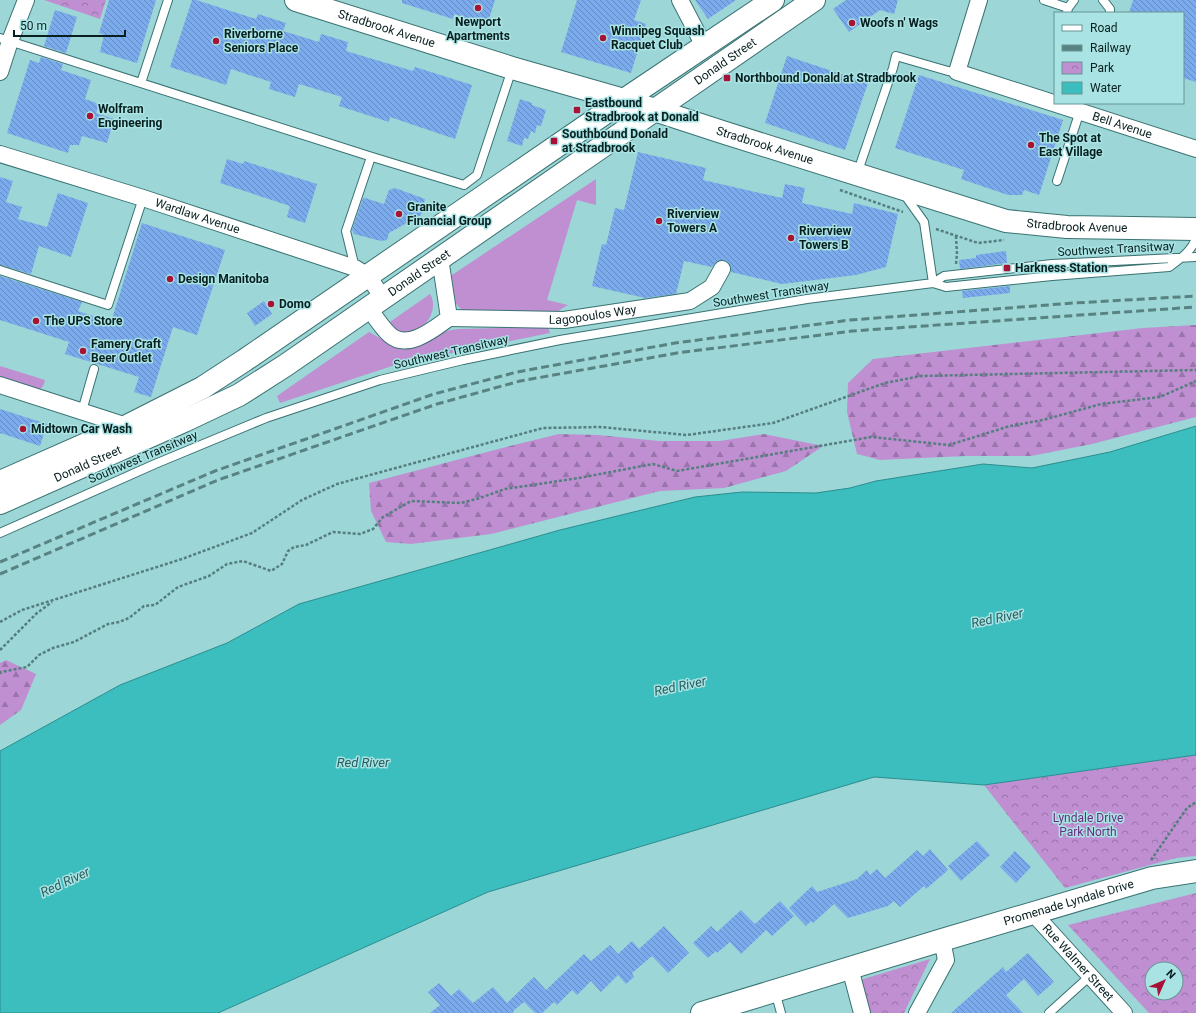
<svg xmlns="http://www.w3.org/2000/svg" width="1196" height="1013" font-family="Roboto,sans-serif">
<style>
.grass{fill:#bf8fd2}
.forest{fill:url(#forest-firs)}
.park{fill:url(#park-crowns);fill-rule:evenodd}
.water{fill:#3cbdbe;stroke:#2c8e8f}
.building{fill:url(#building-back-hatch)}
.lines{fill:none;stroke-linecap:round;stroke-linejoin:round}
.lane-casing{stroke:#3a7272;stroke-width:10}
.street-casing{stroke:#3a7272;stroke-width:18}
.secondary-casing{stroke:#3a7272;stroke-width:24}
.primary-casing{stroke:#3a7272;stroke-width:24}
.path{stroke:#557e7f;stroke-width:2.5;stroke-dasharray:3 2;stroke-linecap:butt}
.lane{stroke:#fff;stroke-width:8}
.street{stroke:#fff;stroke-width:16}
.secondary{stroke:#fff;stroke-width:22}
.primary{stroke:#fff;stroke-width:22}
.rail{stroke:#598383;stroke-width:3;stroke-dasharray:8 4;stroke-linecap:butt}
.poi-dot{fill:#a91237;stroke:#a9e3e3;stroke-width:1.5}
.labels{text-anchor:middle;dominant-baseline:central;stroke-width:3;stroke-linejoin:round;paint-order:stroke}
.poi-label{font-size:12px;font-weight:bold;fill:#081f20;stroke:#a9e3e3;text-anchor:start}
.street-label{font-size:12px;fill:#081f20;stroke:#a9e3e3}
.park-label{font-size:12px;fill:#6a2e7f;stroke:#a9e3e3}
.water-label{font-size:13px;font-style:italic;fill:#295d5e;stroke:#a9e3e3}
</style>
<defs>
<pattern id="forest-firs" width="22" height="20" patternUnits="userSpaceOnUse"><rect width="22" height="20" fill="#bf8fd2"/><path d="M5 1l3.5 6h-7zM16 11l3.5 6h-7z" fill="#9974aa"/></pattern>
<pattern id="park-crowns" width="20" height="18" patternUnits="userSpaceOnUse"><rect width="20" height="18" fill="#bf8fd2"/><path d="M2 6a3 3 0 1 1 6 0M12 15a3 3 0 1 1 6 0" fill="none" stroke="#9974aa"/></pattern>
<pattern id="building-back-hatch" width="6" height="6" patternUnits="userSpaceOnUse"><rect width="6" height="6" fill="#7babec"/><path d="M-1 5l2 2M0 0l6 6M5-1l2 2" fill="none" stroke="#638bbf"/></pattern>
</defs>
<rect width="100%" height="100%" fill="#9cd6d6"/>
<path class="grass" d="M596 179V205L577 200 547 300 568 305 558 311H467C454 310 447 285 452 275Z
M430 294C437 305 431 320 421 328 417 331 409 333 404 335L387 324Z
M548 327 550 333 398 364 280 403 277 396 369 332C388 343 410 353 430 341 443 333 443 331 458 329Z
M0 366 45 380C44 386 42 388 37 391L0 380Z"/>
<path class="forest" d="M1196 325V417L1092 444 1031 456H965L880 460 857 454 847 412 848 383 873 359 1143 328Z
M559 434 598 435 659 441H720L764 434 823 446 786 471 724 488 660 491 491 534 411 544 386 542 371 511 369 483C432 467 495 449 559 434Z
M6 660 36 674 21 710 0 725V663Z"/>
<path class="park" d="M44 0H106L100 19Z
M1196 755V856L1176 858 1065 888 984 785Z
M1196 893V1013H1149L1068 925ZM1152 969H1176V993H1152Z
M930 959 904 1013H869L860 980Z"/>
<path class="water" d="M1196 426V755L984 785 874 777 488 892 218 1013H0V751L120 685 227 643 299 604 560 530 695 497 742 492 816 493 850 488 876 481 983 464 1032 468 1110 452Z"/>
<path class="building" d="M109 0H156L137 63 100 52 104 35 99 33Z
M192 0H196L256 19 258 14 286 23 283 31 319 42 321 34 348 42 346 51 413 71 415 67 472 85 455 139 390 117 389 122 339 106 342 97 299 84 295 97 269 89 271 82 231 69 226 85 170 67Z
M402 0H495L487 25 454 14 453 19 402 3Z
M577 0H641L634 20 646 24 631 73 561 52Z
M695 0H736L708 19Z
M846 0H898L894 14 880 10 849 32 833 9Z
M1133 0H1196V82L1183 78V13H1129Z
M55 10 77 17 66 53 44 46Z
M787 56 868 83 845 150 765 123Z
M41 57 63 64 61 70 91 80 85 99 99 104 96 113 114 119 107 143 82 136 79 145H70L68 153 7 133 30 60 39 63Z
M919 75 1063 120 1039 195 1024 190 1022 195H1008L961 179 964 170 895 148Z
M520 99 532 103V105L546 110 541 126 537 125 535 133 531 131 528 139 524 138 522 146 507 141Z
M638 152 706 168 703 180 782 198 785 184 805 188 802 203 852 214 854 203 898 214 886 267 856 275 782 284 731 272 730 264 726 261 722 260 717 261 712 267 684 261 676 294 645 298 592 286 602 244 606 245 615 208 624 210Z
M227 159 243 164 244 161 317 184 305 223 287 217 290 206 220 183Z
M0 177 13 181 6 202 22 207 18 219 47 227 58 193 88 203 71 257 39 246 31 274 0 265Z
M395 188 425 199 421 215 389 233 387 240 381 241 354 234 352 230 363 198H365L384 204 389 190Z
M142 223 225 250 197 335 173 327 151 397 134 392 139 377 65 354 69 342 0 320V276L82 302 78 311 111 322Z
M1006 251 1007 263 960 269 959 260 976 258V255Z
M1010 286V293L963 298 962 291Z
M264 301 272 314 255 326 247 313Z
M0 409 47 424 40 446 0 433Z
M977 841 990 855 961 881 948 866Z
M930 849 948 870 926 889 924 886 900 907 894 901 888 906 848 918 834 904 813 923 811 921 806 926 789 908 812 886 817 892 857 879 867 870 870 875 877 869 885 878 917 850 923 856Z
M1015 851 1031 867 1016 883 1000 867Z
M780 901 794 916 772 936 766 930 741 954 730 942 717 953 716 951 708 958 693 943 711 926 717 932 741 910 755 924Z
M664 926 689 953 668 973 652 956 632 973 634 977 626 984 618 975 601 992 591 981 577 995 572 990 557 1005 554 1002 542 1013H535L524 1002 513 1011 514 1013H430L440 1005 428 992 439 983 451 996 459 989 473 1003 493 987 507 1003 534 977 546 990 584 954 591 961 610 945 618 954 632 941 639 949Z
M1028 953 1054 982 1038 996 1024 979 1006 995 1023 1013H951L1003 967 1006 972Z"/>
<g class="lines">
<g class="lane-casing">
<path id="lane" d="M1044 0 1068 8
M1103 0 1110 9V13
M1067 13 1068 8 1074 0
M0 38 369 156 464 185 477 175 512 69
M141 83 168 0
M857 174 893 68 896 56 948 71 957 72
M1057 181 1080 111
M904 194 924 222 933 283
M355 268 346 231 371 157
M0 270 108 305 143 198
M933 283 946 287 1052 276 1169 267C1180 259 1192 251 1196 238
M82 411 94 369
M0 533 155 464 266 418 380 380 463 360 560 340 807 299 933 283 944 276 1052 264 1196 257
M775 991 781 1013
M1049 1013 1090 976"/>
</g>
<g class="street-casing">
<g id="street">
<path d="M680 0 704 46"/>
<path id="s1" d="M979 0 957 72 1196 149"/>
<path d="M0 72 10 41 26 0"/>
<path id="s2" d="M0 154 143 198 355 268 368 276 383 298"/>
<path d="M369 308C375 317 382 328 390 335 408 351 435 328 449 318L440 258"/>
<path id="s3" d="M449 318 564 320 690 301 712 287 722 269"/>
<path d="M0 385 127 426"/>
<path id="s4" d="M1033 913 1124 1013"/>
<path d="M850 968 862 1013"/>
<path d="M917 1013 946 960 942 940"/>
</g>
</g>
<g class="secondary-casing">
<g id="secondary">
<path id="s5" d="M296 0 512 68 624 100 722 132 1006 221 1067 227 1196 229"/>
<path id="s6" d="M702 1013 942 940 1152 878 1196 871"/>
</g>
</g>
<g class="primary-casing">
<g id="primary">
<path d="M0 482 127 426 202 388 245 360 624 100 773 0"/>
<path id="s7" d="M0 503 184 421 239 395 286 365 814 0"/>
</g>
</g>
<path class="path" d="M650 138 661 133H664
M840 190 903 212
M936 229 978 243 1004 240
M956 236 957 254 956 264
M0 622 22 610 182 559 252 533 302 500 337 484 543 428 600 427 687 435 773 423 885 383 921 376 1196 370
M0 650 37 613 52 602
M0 674 1 672 27 667 39 655 53 648 74 642 108 624 119 622 129 618 144 606 155 605 178 587 209 576 227 564 243 561 271 571 282 564 288 551 294 547 306 545 333 532 360 534 373 529 383 517 411 501 461 503 480 498 505 489 579 478 653 464 677 471 871 437 949 445 1010 426 1043 420 1101 404 1160 397 1196 381
M1151 860 1187 808 1196 802"/>
<use href="#lane" class="lane"/>
<use href="#street" class="street"/>
<use href="#secondary" class="secondary"/>
<use href="#primary" class="primary"/>
<path class="rail" d="M0 562 215 471 434 394 517 372 675 343 850 320 1074 303 1196 296
M0 574 218 480 437 404 520 381 677 353 852 331 1196 307"/>
</g>
<g class="poi-dot">
<circle cx="478" cy="8" r="4"/>
<circle cx="852" cy="23" r="4"/>
<circle cx="603" cy="38" r="4"/>
<circle cx="216" cy="41" r="4"/>
<rect x="723" y="74" width="8" height="8" rx="2"/>
<rect x="573" y="106" width="8" height="8" rx="2"/>
<circle cx="90" cy="116" r="4"/>
<rect x="550" y="137" width="8" height="8" rx="2"/>
<circle cx="1031" cy="145" r="4"/>
<circle cx="399" cy="214" r="4"/>
<circle cx="659" cy="221" r="4"/>
<circle cx="791" cy="238" r="4"/>
<rect x="1003" y="264" width="8" height="8" rx="2"/>
<circle cx="170" cy="279" r="4"/>
<circle cx="271" cy="304" r="4"/>
<circle cx="36" cy="321" r="4"/>
<circle cx="83" cy="351" r="4"/>
<circle cx="23" cy="429" r="4"/>
</g>
<g class="labels">
<g class="poi-label">
<text x="478" y="22" text-anchor="middle">Newport<tspan x="478" dy="14">Apartments</tspan></text>
<text x="860" y="23">Woofs n' Wags</text>
<text x="611" y="31">Winnipeg Squash<tspan x="611" dy="14">Racquet Club</tspan></text>
<text x="224" y="34">Riverborne<tspan x="224" dy="14">Seniors Place</tspan></text>
<text x="735" y="78">Northbound Donald at Stradbrook</text>
<text x="585" y="103">Eastbound<tspan x="585" dy="14">Stradbrook at Donald</tspan></text>
<text x="98" y="109">Wolfram<tspan x="98" dy="14">Engineering</tspan></text>
<text x="562" y="134">Southbound Donald<tspan x="562" dy="14">at Stradbrook</tspan></text>
<text x="1039" y="138">The Spot at<tspan x="1039" dy="14">East Village</tspan></text>
<text x="407" y="207">Granite<tspan x="407" dy="14">Financial Group</tspan></text>
<text x="667" y="214">Riverview<tspan x="667" dy="14">Towers A</tspan></text>
<text x="799" y="231">Riverview<tspan x="799" dy="14">Towers B</tspan></text>
<text x="1015" y="268">Harkness Station</text>
<text x="178" y="279">Design Manitoba</text>
<text x="279" y="304">Domo</text>
<text x="44" y="321">The UPS Store</text>
<text x="91" y="344">Famery Craft<tspan x="91" dy="14">Beer Outlet</tspan></text>
<text x="31" y="429">Midtown Car Wash</text>
</g>
<g class="street-label">
<text stroke="none"><textPath href="#s5" startOffset="95">Stradbrook Avenue</textPath></text>
<text stroke="none"><textPath href="#s7" startOffset="852">Donald Street</textPath></text>
<text stroke="none"><textPath href="#s1" startOffset="249">Bell Avenue</textPath></text>
<text stroke="none"><textPath href="#s5" startOffset="491">Stradbrook Avenue</textPath></text>
<text stroke="none"><textPath href="#s2" startOffset="207">Wardlaw Avenue</textPath></text>
<text stroke="none"><textPath href="#s5" startOffset="815">Stradbrook Avenue</textPath></text>
<text transform="translate(1116 249) rotate(-3)">Southwest Transitway</text>
<text stroke="none"><textPath href="#s7" startOffset="480">Donald Street</textPath></text>
<text transform="translate(771 294) rotate(-9)">Southwest Transitway</text>
<text stroke="none"><textPath href="#s3" startOffset="144">Lagopoulos Way</textPath></text>
<text transform="translate(451 352) rotate(-13)">Southwest Transitway</text>
<text transform="translate(143 457) rotate(-23)">Southwest Transitway</text>
<text stroke="none"><textPath href="#s7" startOffset="96">Donald Street</textPath></text>
<text stroke="none"><textPath href="#s6" startOffset="383">Promenade Lyndale Drive</textPath></text>
<text stroke="none"><textPath href="#s4" startOffset="67">Rue Walmer Street</textPath></text>
</g>
<g class="park-label">
<text x="1088" y="818">Lyndale Drive<tspan x="1088" dy="14">Park North</tspan></text>
</g>
<g class="water-label">
<text transform="translate(997 618) rotate(-12)">Red River</text>
<text transform="translate(680 686) rotate(-12)">Red River</text>
<text x="363" y="762">Red River</text>
<text transform="translate(65 882) rotate(-25)">Red River</text>
</g>
</g>
<rect x="1054" y="12" width="130" height="92" fill="#a9e3e3" stroke="#699595"/>
<rect x="1062" y="25" width="20" height="6" fill="#ffffff" stroke="#699595"/>
<text x="1090" y="32" font-size="12" fill="#081f20">Road</text>
<rect x="1062" y="45" width="20" height="6" fill="#598383" stroke="#699595"/>
<text x="1090" y="52" font-size="12" fill="#081f20">Railway</text>
<rect x="1062" y="62" width="20" height="12" fill="url(#park-crowns)" stroke="#699595"/>
<text x="1090" y="72" font-size="12" fill="#081f20">Park</text>
<rect x="1062" y="82" width="20" height="12" fill="#3cbdbe" stroke="#699595"/>
<text x="1090" y="92" font-size="12" fill="#081f20">Water</text>
<g transform="translate(1164 981) rotate(45)"><circle r="19" fill="#a9e3e3" stroke="#699595"/>
<path d="M0-3L7 15L0 10L-7 15Z" fill="#a91237"/>
<text y="-6" font-size="11" font-weight="bold" text-anchor="middle" fill="#081f20">N</text>
</g>
<path d="M14 30v6h111v-6" fill="none" stroke="#081f20" stroke-width="2"/>
<text x="20" y="30" font-size="12" fill="#081f20" stroke="#a9e3e3" stroke-width="3" paint-order="stroke">50 m</text>
</svg>
